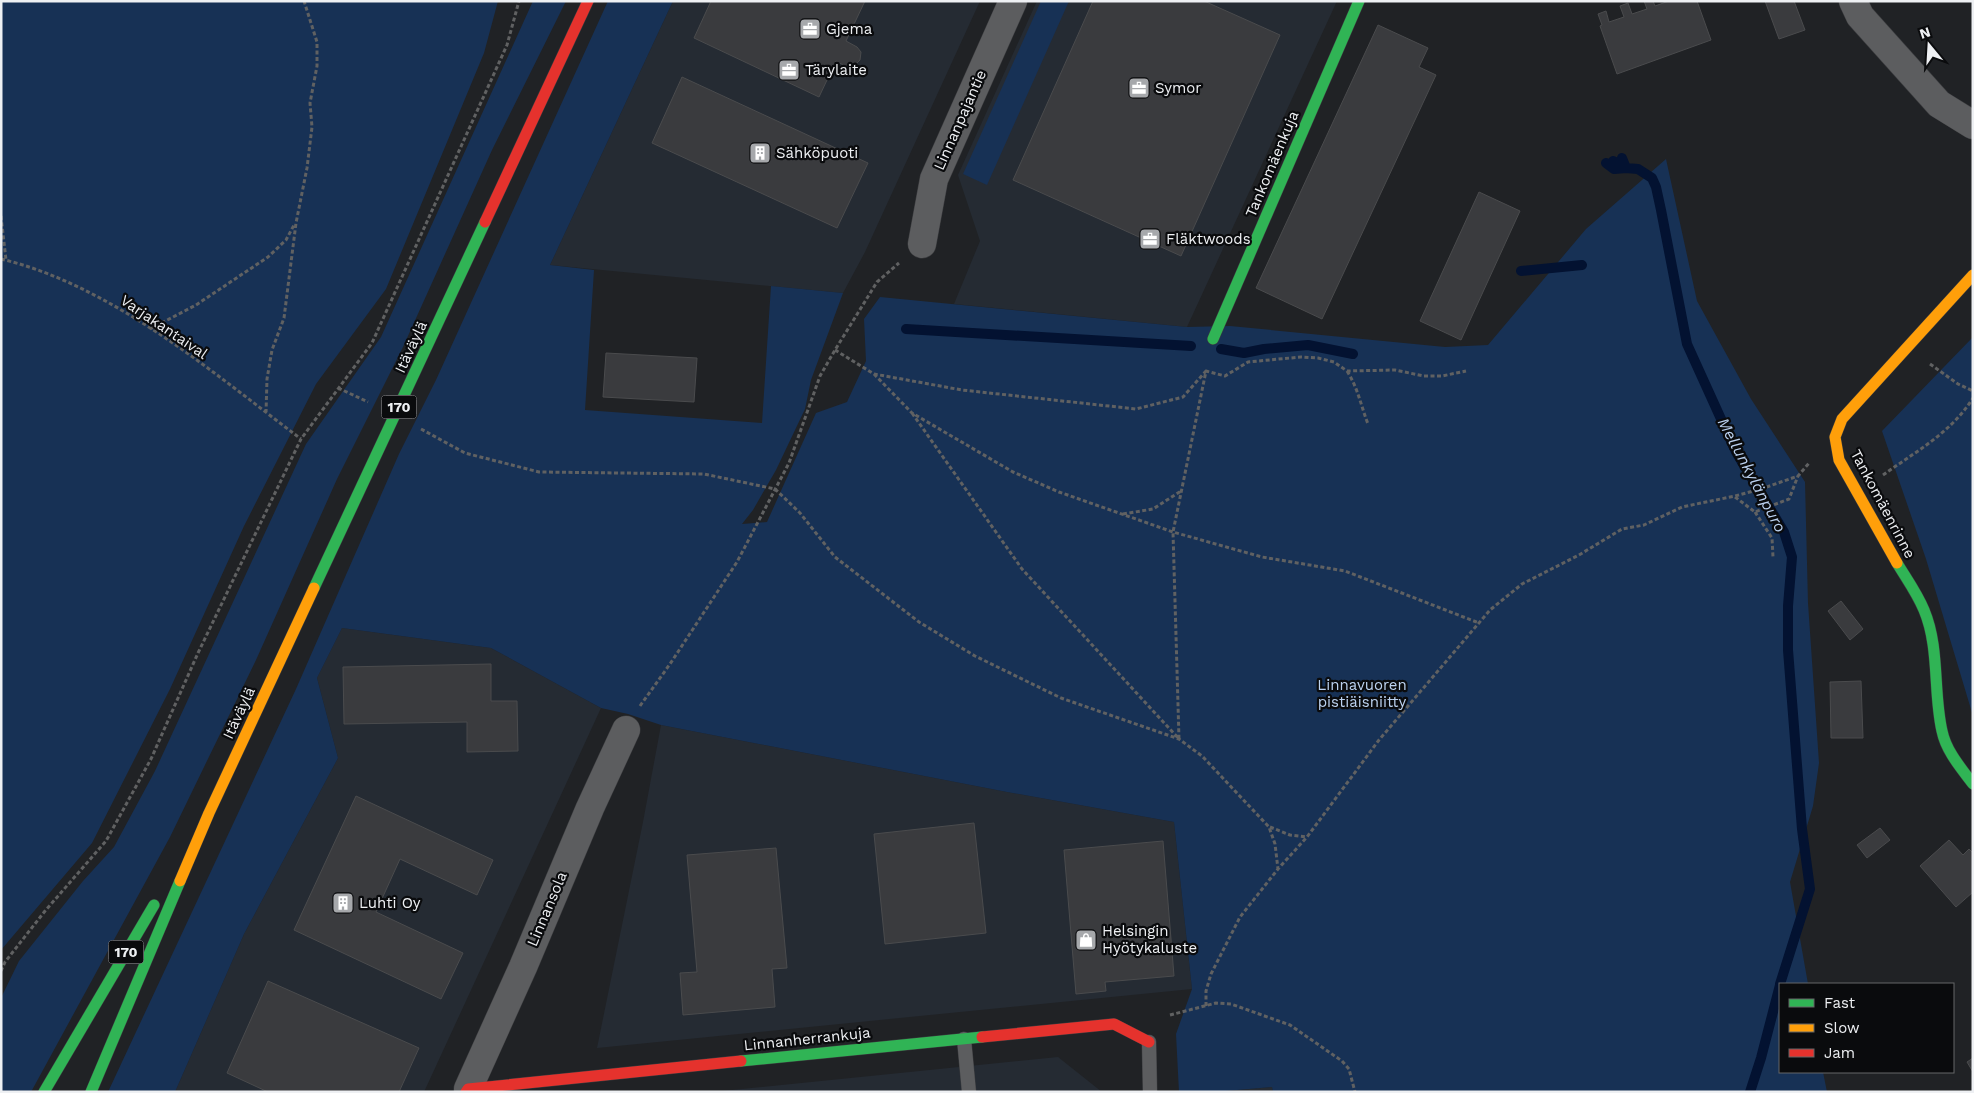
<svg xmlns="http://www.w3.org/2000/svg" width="1974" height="1093" font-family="'Work Sans',sans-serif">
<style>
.built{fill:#252b33}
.green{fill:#173155}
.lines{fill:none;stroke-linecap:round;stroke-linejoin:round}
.stream{stroke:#031231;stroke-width:10}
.building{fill:#3a3b3e;stroke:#4a4b4d}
.lane-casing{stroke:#3b3c3f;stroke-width:15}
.street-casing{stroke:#3b3c3f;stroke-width:29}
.fast-casing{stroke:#3b3c3f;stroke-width:12}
.slow-casing{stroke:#3b3c3f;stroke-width:12}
.jam-casing{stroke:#3b3c3f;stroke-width:12}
.path{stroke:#606162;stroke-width:3;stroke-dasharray:4 2.5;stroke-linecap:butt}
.lane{stroke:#5c5d5f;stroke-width:14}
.street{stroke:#5c5d5f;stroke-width:28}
.fast{stroke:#30b455;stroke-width:11}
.slow{stroke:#ff9f0a;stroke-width:11}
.jam{stroke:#e5322d;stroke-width:11}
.labels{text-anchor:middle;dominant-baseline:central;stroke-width:4.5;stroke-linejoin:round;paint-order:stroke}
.shield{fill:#0a0b0d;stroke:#aaabae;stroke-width:1}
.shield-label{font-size:14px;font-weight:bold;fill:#eef0f3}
.poi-label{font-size:15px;fill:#eef0f3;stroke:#0a0b0d;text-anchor:start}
.street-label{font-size:15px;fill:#eef0f3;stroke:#0a0b0d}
.park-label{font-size:15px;fill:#bdd3f1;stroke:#0a0b0d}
.water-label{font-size:16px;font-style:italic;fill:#bbd1f0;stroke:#0a0b0d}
</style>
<rect width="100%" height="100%" fill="#202225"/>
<path class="built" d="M673 1H980L865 252 843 293 550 265Z
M1037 1H1337L1187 327 954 304 980 241 958 175Z
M342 628 491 648 601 708 424 1092H175L244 934 338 758 317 678Z
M661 725 1007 792 1174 822 1192 989 597 1048 643 822Z
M1058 1057 1102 1092H712Z
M1272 1087 1273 1092H1214Z"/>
<path class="green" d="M1 1H498L484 53 386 289 316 384 244 526 170 689 92 843 1 950Z
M533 1H566L492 150 403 347 337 479 256 660 170 837 31 1092H1V998L19 961 83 881 114 847 155 771 306 444 381 337Z
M608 1H673L550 265 594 270 585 410 762 423 771 286 843 293 811 380 805 409 776 470 753 510 742 524 767 522 816 413 847 402 866 361 864 319 880 297 1187 327 1230 326 1445 347 1488 345 1586 229 1666 159 1697 301 1751 399 1805 482 1808 603 1819 763 1813 806 1790 882 1808 984H1780V1072H1823L1827 1092H1273L1272 1087 1214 1092H1179L1176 1034 1192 989 1174 822 1007 792 661 725 628 714 601 708 491 648 342 628 317 678 338 758 244 934 175 1092H108L296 689 399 454 436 380Z
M1041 1H1069L987 185 963 174Z
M1973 337V716L1926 559 1882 431Z"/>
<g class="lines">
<path class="stream" d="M1613 161 1626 168 1638 169 1652 178 1656 187 1661 210 1687 344 1736 452 1784 532 1792 557 1788 606V650L1802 829 1810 889 1780 984
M1606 163 1614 169 1626 168 1622 158
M1521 271 1582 265
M906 329 1191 346
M1221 349 1244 353 1264 349 1308 345 1353 354
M1750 1092 1761 1058 1780 985"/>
</g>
<path class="building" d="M711 1H865L846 41 857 47 861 52 860 60 853 67H847L836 61 819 97 694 38Z
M1093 1H1204L1280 35 1181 256 1013 180Z
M1644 1H1653L1655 6 1669 1H1697L1711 40 1617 74 1600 26 1602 25 1598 14 1606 11 1609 22 1624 17 1620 6 1628 3 1632 14 1647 9Z
M1765 1H1794L1805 30 1779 39Z
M1378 25 1428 48 1419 67 1436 75 1322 319 1256 288Z
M682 77 868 163 837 228 652 143Z
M1479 192 1520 211 1461 340 1420 321Z
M606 353 697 358 694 402 603 397Z
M1841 601 1863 629 1850 640 1828 611Z
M491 664V701H517L518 751 467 752V722L344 724 343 667Z
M1861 681 1863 738H1831L1830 682Z
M356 796 493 860 477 895 400 859 376 912 463 953 441 999 294 930Z
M974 823 986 933 885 944 874 834Z
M1880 828 1890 840 1867 858 1857 845Z
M1949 840 1963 855 1969 849 1973 853V892L1956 907 1920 866Z
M1163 841 1174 976 1105 982 1106 991 1076 994 1064 850Z
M776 848 787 968 772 969 775 1007 683 1015 680 973 697 972 687 855Z
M268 981 419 1048 399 1092H268L227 1073Z
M1973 1058V1072L1967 1062Z"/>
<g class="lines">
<g class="lane-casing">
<path id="lane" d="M964 1039 969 1092
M1149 1042 1150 1092"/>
</g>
<g class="street-casing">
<path id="street" d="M1853 1 1860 16 1939 104 1973 125
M922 244 934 179 1013 1
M468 1089 523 967 590 808 626 730"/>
</g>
<g class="fast-casing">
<path id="fast" d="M1213 339 1359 1
M1897 563C1906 578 1917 593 1924 610 1940 648 1933 692 1942 731 1946 751 1961 768 1973 784
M314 588 485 222
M741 1061 982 1037
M44 1092 154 905
M91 1092 180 881"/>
</g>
<g class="slow-casing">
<path id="slow" d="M1897 563 1839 460 1835 437 1842 419 1973 275
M180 881 209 813 314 588"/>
</g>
<g class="jam-casing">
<path id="jam" d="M485 222 588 1
M982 1037 1114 1024 1149 1042
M466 1092 468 1089 741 1061"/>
</g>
<path class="path" d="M1 216 6 260
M1 259C111 285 212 372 301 439
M150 329 196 305 268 257 286 240 294 225
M835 350 874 374 962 390 1136 409 1183 397 1206 371
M1930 364 1958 384 1973 391
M1347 371C1358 388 1361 406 1368 424
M874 374 912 413 1013 472 1059 492 1173 532 1262 557 1345 571 1479 623
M338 388 368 402
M266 413 267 379 272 350 284 318 296 223 307 168 312 127 310 103 317 66V42L304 1
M912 413 1022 569 1179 739 1173 532 1206 371 1225 376 1248 362 1301 357 1318 358 1334 362 1347 371 1395 370 1424 376H1442L1466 371
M421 429 465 453 539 472 704 474 775 489 800 513 835 557 919 622 975 656 1061 698 1179 739 1202 756 1269 827 1275 844 1278 869
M1883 475C1915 452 1951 433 1973 398
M1735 497 1755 512 1789 499 1798 476
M1755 512 1772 538 1773 557
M1123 514 1153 509 1181 491
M640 706 670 664 737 562 789 463 820 376 835 350 877 282 899 263
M1270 827 1290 835 1307 837
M1 971 5 962 45 911 106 841 151 759 198 653 301 439 372 343 507 45 519 1
M1206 1006V991L1211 974 1240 917 1278 869 1307 837 1379 740 1490 610 1522 584 1579 555 1622 529 1644 525 1682 507 1735 496 1761 489 1798 476 1810 462
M1170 1015 1216 1003 1231 1004 1290 1025 1342 1061 1349 1069 1355 1092"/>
<use href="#lane" class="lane"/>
<use href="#street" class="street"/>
<use href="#fast" class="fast"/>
<use href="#slow" class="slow"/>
<use href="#jam" class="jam"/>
</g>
<defs>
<g id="office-square" transform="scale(1.125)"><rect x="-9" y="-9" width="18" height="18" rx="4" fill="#a6a8ab" stroke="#0a0b0d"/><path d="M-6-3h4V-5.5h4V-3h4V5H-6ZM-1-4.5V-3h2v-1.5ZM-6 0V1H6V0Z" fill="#fff"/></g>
<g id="building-square" transform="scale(1.125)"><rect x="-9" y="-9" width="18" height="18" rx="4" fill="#a6a8ab" stroke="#0a0b0d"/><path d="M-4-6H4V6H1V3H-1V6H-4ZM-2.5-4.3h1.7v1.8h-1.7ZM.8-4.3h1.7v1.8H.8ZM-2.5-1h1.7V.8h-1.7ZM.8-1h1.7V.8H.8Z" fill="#fff"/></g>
<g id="shop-square" transform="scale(1.125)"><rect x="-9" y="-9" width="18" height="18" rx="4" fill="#a6a8ab" stroke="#0a0b0d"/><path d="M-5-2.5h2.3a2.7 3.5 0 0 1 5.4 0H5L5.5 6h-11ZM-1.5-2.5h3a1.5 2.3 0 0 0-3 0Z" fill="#fff"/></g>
</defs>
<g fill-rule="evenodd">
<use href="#office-square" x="810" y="29"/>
<use href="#office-square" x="789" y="70"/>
<use href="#office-square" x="1139" y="88"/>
<use href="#building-square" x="760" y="153"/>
<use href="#office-square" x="1150" y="239"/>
<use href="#building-square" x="343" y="903"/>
<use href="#shop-square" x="1086" y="940"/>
</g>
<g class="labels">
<g class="shield">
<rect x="381.5" y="395.5" width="35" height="23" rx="4"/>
<rect x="108.5" y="940.5" width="35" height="23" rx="4"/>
</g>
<g class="shield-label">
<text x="399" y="407">170</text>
<text x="126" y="952">170</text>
</g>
<g class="poi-label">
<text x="826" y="29">Gjema</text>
<text x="805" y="70">Tärylaite</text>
<text x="1155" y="88">Symor</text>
<text x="776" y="153">Sähköpuoti</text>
<text x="1166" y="239">Fläktwoods</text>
<text x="359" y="903">Luhti Oy</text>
<text x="1102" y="931">Helsingin<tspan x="1102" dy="17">Hyötykaluste</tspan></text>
</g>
<g class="street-label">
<text transform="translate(960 120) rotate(-66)">Linnanpajantie</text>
<text transform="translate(1272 164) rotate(-67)">Tankomäenkuja</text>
<text transform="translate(164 327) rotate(34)">Varjakantaival</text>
<text transform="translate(411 347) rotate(-65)">Itäväylä</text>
<text transform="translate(1883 504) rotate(62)">Tankomäenrinne</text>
<text transform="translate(239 713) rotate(-65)">Itäväylä</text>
<text transform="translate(547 909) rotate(-67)">Linnansola</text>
<text transform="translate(807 1039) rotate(-6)">Linnanherrankuja</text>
</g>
<g class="park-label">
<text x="1362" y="685">Linnavuoren<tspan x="1362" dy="17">pistiäisniitty</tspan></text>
</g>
<g class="water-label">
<text transform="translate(1752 475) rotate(62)">Mellunkylänpuro</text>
</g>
</g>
<rect width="1974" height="1093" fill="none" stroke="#eef0f3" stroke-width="5"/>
<rect x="1779" y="983" width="175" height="90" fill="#0a0b0d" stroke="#656769"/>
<rect x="1789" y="999" width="25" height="8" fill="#30b455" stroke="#656769"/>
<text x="1824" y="1008" font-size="15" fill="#eef0f3">Fast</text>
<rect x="1789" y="1024" width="25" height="8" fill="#ff9f0a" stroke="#656769"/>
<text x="1824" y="1033" font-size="15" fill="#eef0f3">Slow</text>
<rect x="1789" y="1049" width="25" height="8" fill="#e5322d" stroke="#656769"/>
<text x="1824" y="1058" font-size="15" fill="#eef0f3">Jam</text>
<g transform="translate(1929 45) rotate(342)" stroke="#0a0b0d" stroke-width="4" paint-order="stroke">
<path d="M0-4L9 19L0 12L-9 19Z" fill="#eef0f3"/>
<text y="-8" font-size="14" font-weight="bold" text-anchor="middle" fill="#eef0f3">N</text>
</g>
</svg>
